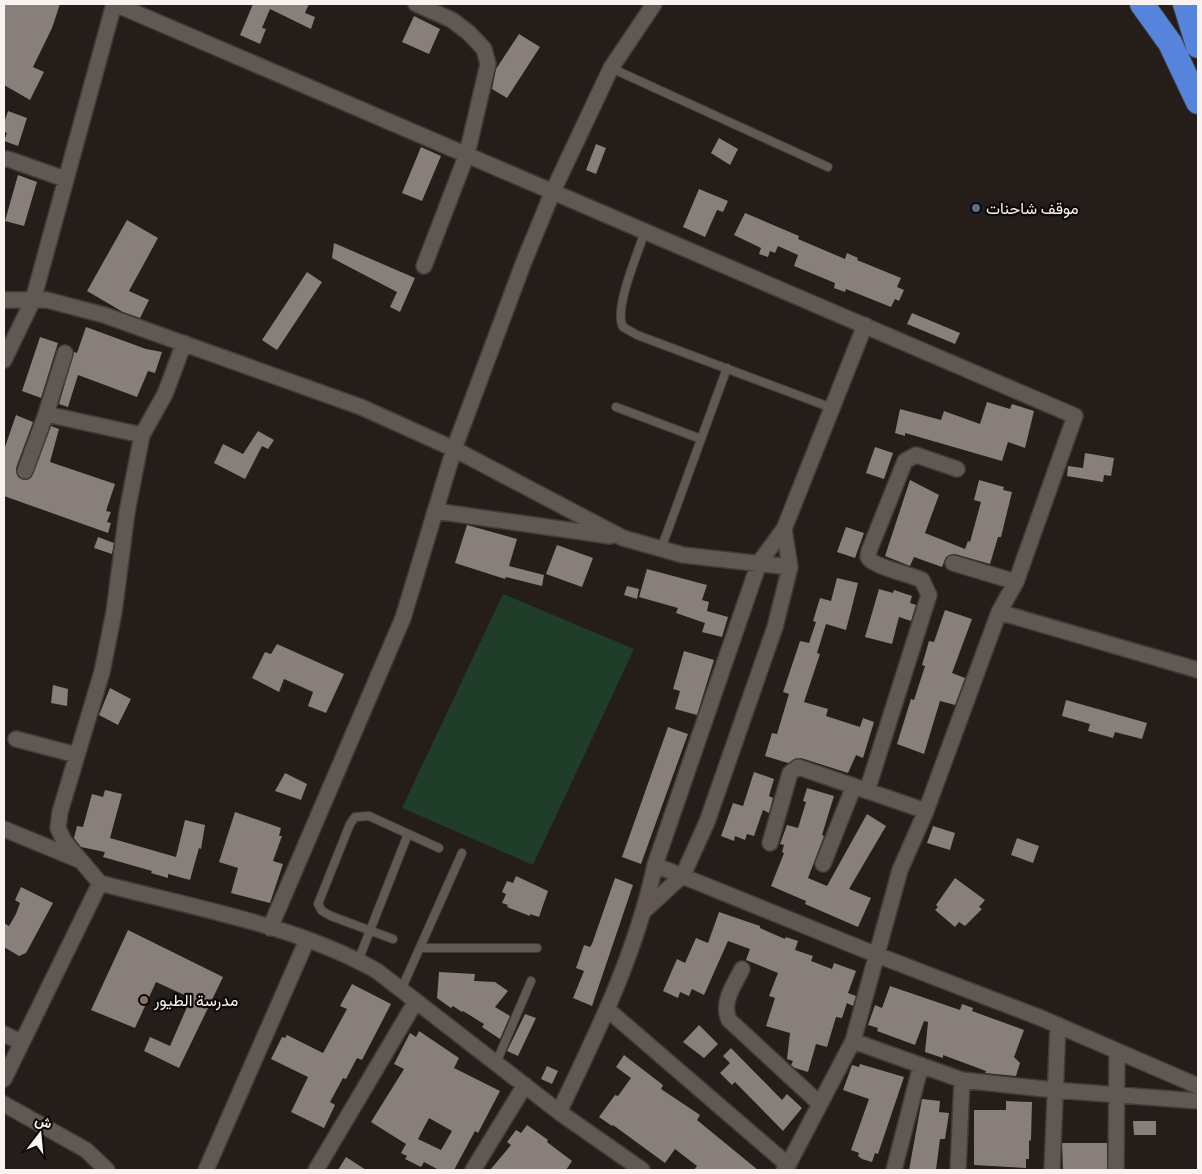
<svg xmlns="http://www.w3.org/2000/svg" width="1202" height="1174" font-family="'Roboto Condensed',Vazirmatn,sans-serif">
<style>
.green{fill:#203d29}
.building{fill:#887e7a;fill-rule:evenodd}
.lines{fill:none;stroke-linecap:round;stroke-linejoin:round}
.service-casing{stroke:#413b39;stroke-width:10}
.minor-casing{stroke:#413b39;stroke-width:18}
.trunk-casing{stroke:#413b39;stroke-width:26}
.service{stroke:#615854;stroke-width:8}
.minor{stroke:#615854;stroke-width:15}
.trunk{stroke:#5683dc;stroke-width:24}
.service-dot{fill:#5c6f8a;stroke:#0b0807;stroke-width:2}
.education-dot{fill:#8d6e63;stroke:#0b0807;stroke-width:2}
.labels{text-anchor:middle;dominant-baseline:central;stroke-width:4.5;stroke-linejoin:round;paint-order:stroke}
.poi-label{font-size:16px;fill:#f8f3f1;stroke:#0b0807;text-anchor:start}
</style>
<rect width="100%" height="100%" fill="#241d1a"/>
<path class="green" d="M503 594 634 649 533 865 402 808Z"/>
<path class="building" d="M4 4H60L52 28 33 67 44 72 30 100 4 85Z
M253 4H309L305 13 315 17 311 29 270 9 262 28 266 29 260 44 240 35Z
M414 16 440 29 429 54 402 42Z
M519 34 540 47 507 98 492 89 496 69Z
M8 111 27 118 18 146 4 141 7 133 4 132V123Z
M719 138 738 149 730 165 711 153Z
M596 144 606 148 596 174 586 170Z
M421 147 441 156 422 201 402 193Z
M18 175 37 182 24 226 5 221Z
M699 189 728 201 723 212 717 210 705 237 683 227Z
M745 213 799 236 798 239 845 259 847 253 858 258 857 260 901 278 897 287 904 290 899 301 895 299 891 307 846 289 845 292 834 288 835 283 794 266 798 255 778 246 775 253 770 251 768 257 759 254 761 248 734 235Z
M127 220 158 238 129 291 149 300 140 318 123 312 87 291Z
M334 243 415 278 400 312 390 307 397 292 332 258Z
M307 272 322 282 277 350 262 340Z
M912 313 960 333 955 344 907 324Z
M86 327 146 349 162 352 155 373 148 371 137 397 78 375 68 407 59 404 74 352 77 353Z
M40 337 58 343 41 398 22 391Z
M987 402 1010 409 1012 404 1034 411 1025 448 1008 442 1002 461 905 433V436L895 433 900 409 941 420 944 411 980 424Z
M16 415 33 422 16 468 18 477 26 480 31 478 51 426 59 429 50 462 115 484 106 511 111 512 107 522 111 523 108 533 4 496V450Z
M258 431 274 440 268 449 262 446 245 479 214 463 223 444 243 454Z
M875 447 893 453 884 479 866 473Z
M1085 453 1114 458 1111 476 1104 475 1103 482 1067 476 1068 466 1083 468Z
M910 480 939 495 925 533 965 549 968 541 970 542 981 502 974 500 979 480 1004 487 1003 490 1012 492 1001 537H998L990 564 955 554 946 557 942 567 914 557 910 566 885 556Z
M467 525 517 539 509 566 544 575 542 586 506 577 505 579 455 563Z
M846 527 864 533 855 558 837 552Z
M98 537 114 543 112 554 94 548Z
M557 545 593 558 582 587 546 574Z
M647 569 707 585 702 600 709 602 707 611 728 617 722 637 702 632 705 623 676 613 678 608 639 597Z
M837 578 858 583 852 607 846 630 826 624 817 653 820 654 804 702 828 709 826 716 860 727 863 718 874 722 863 758 856 755 848 773 801 758 788 763 765 756 772 733 777 734 789 694 783 692 800 641 809 643 816 622 813 621 820 598 831 601Z
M627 586 639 589 637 599 624 595Z
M879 589 893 593 894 590 912 596 910 603 916 605 911 621 899 617 892 644 865 637Z
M945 610 972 619 952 673 965 678 955 705 940 701 924 754 897 744 911 699 914 700 925 666 922 665 929 641 934 642Z
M277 644 344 674 326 713 308 706 313 692 284 679 279 692 252 678 265 652 271 654Z
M684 651 714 660 697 715 675 709 680 691 673 689Z
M53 685 68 689 67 706 51 703Z
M110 688 131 699 118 725 99 715Z
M1066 700 1147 723 1142 739 1115 732 1113 738 1088 731 1090 724 1062 716Z
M668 727 688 734 641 864 622 857Z
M754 772 774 779 769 796 773 798 769 813 763 810 754 836 747 834 745 840 735 836 734 841 721 836 733 803 743 806Z
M285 773 307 784 301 800 275 791Z
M807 788 834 796 822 835 824 836 808 878 827 886 867 814 886 826 849 889 871 898 858 927 805 904 806 901 771 886 784 853 782 852 784 845 780 844 787 825 798 828 806 802 803 801Z
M105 790 122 794 110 838 176 857 185 820 205 825 201 849 199 848 190 880 168 874V878L151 873 152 871 103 857 105 852 81 847 74 838 77 826 83 827 92 794 103 797Z
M235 812 281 828 279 836H282L273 861 283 864 270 903 231 893 238 868 219 862Z
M933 826 955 833 950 850 927 843Z
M1017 838 1039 846 1033 863 1011 855Z
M516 876 548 891 539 917 530 914V916L507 907 508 905 502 903 506 894 502 892 507 881 513 883Z
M615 878 633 885 592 1006 573 998 584 971 576 968 584 945 590 947 592 944Z
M955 878 985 900 979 907 982 909 965 926 959 922 955 927 935 910 938 907 936 905Z
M21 887 53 903 26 953 19 956 4 947V923L9 926 16 914 20 903 15 900Z
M719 912 760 926V928L785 939 786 937 798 941 795 950 813 956 811 961 832 969 834 963 856 971 848 993 856 996 853 1006 847 1003 842 1018 836 1017 827 1047 816 1044 808 1072 795 1068 791 1065 793 1061 787 1059 790 1033 766 1026 775 998 769 996 778 973 746 960 750 949 728 941 704 995 692 989 689 996 680 992 678 998 663 991 677 959 685 963 696 938 708 943Z
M128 930 223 977 179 1068 144 1051 150 1037 170 1046 191 998 156 982 135 1028 91 1010Z
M439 972 475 974 474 981 495 982 508 991 495 1007 510 1016 500 1039 482 1027 484 1024 463 1011 462 1012 453 1006 451 1008 437 998Z
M352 984 391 1004 362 1060 357 1058 346 1079 343 1078 330 1102 335 1105 324 1128 291 1112 308 1077 271 1059 282 1037 285 1038 287 1035 323 1053 347 1009 340 1006Z
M890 986 960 1010 962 1004 973 1008 972 1011 1024 1030 1014 1057 1020 1063 1016 1076 985 1073 986 1071 943 1055V1058L925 1052 928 1022 924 1021 915 1045 877 1031 878 1028 868 1025 875 1005 882 1008Z
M525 1014 536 1018 518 1056 507 1051Z
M699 1025 718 1044 704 1058 683 1042Z
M419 1031 459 1058 454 1068 500 1091 478 1133 475 1131 454 1170H439L424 1162 421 1167 405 1159 407 1156 401 1153 406 1144 371 1122 404 1069 394 1064 410 1033 416 1037ZM429 1118 452 1131 441 1150 418 1139Z
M731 1048 782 1100 787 1094 802 1108 783 1131 735 1082 732 1085 720 1073 730 1063 723 1056Z
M624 1055 663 1085 661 1089 700 1115 697 1120 758 1170H694L697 1166 675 1149 665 1163 613 1125 612 1126 599 1117 615 1095 618 1096 631 1078 616 1067Z
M860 1064 904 1077 878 1154 875 1153 872 1162 862 1159 858 1156 859 1153 851 1150 869 1099 843 1090 852 1065 859 1067Z
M547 1066 558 1071 552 1084 541 1079Z
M922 1099 940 1101 939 1112 949 1113 945 1139H940L936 1170H909Z
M1006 1101 1032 1102 1031 1140 1029 1141V1159H1026V1168L974 1165V1110H1006Z
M1133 1121H1156V1135H1134Z
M527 1125 548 1140 547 1142 572 1161 566 1170H490L511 1145 507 1142 516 1130 521 1133Z
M1062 1143H1107V1170H1063Z
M346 1157 366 1170H338Z"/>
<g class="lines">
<g class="service-casing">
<path id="service" d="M611 68 828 167
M645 231C639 251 613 309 623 327L637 335 832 408
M616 407 701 439
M661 549 727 368
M393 939 331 916 322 911 318 904 350 824 355 817 369 816 439 848
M420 948H537
M358 961 408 834
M401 990 462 853
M496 1063 531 981"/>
</g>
<g class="minor-casing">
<path id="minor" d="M115 4 1075 416 1016 582 999 612 926 811 900 870 853 1041 788 1165
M416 4 452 20 469 33 484 49 488 64 467 154 424 266
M4 159H8L65 179
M4 300H47L104 315 361 407 454 449 623 538 683 555 790 567
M4 360 33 300 114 4
M46 414 142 435
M25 471 46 414 65 353
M435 511 610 536
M953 563 1016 582
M999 612 1198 670
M16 739 77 755
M867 791 929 595 922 580C910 574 873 567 868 557L869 551 905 461 916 455 957 469
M4 829 79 860
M770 843 790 773 798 767 926 811
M823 864 854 786
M655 865 877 955 1041 1018 1198 1086
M100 883 64 841 58 828 60 812 102 672 114 612 127 512 142 435 165 394 184 343
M645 910 683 875 707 822 775 627 790 567 784 529
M270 928 403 618 454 449 523 264 553 191 611 68 654 4
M742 969C734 985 721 1002 729 1020L820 1104
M608 1010 788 1165 784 1170
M4 1034 21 1042
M853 1041 962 1080 1054 1090 1198 1101
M4 1079 100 883C190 907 296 925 377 971L559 1112 642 1170
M4 1104 86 1150 107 1170
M559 1112C598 1031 636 953 655 865L759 563 784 529 865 325
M206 1170 307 940
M316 1170 416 1001
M473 1170 525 1085
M894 1170 921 1065
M958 1170 962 1080
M1052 1170 1058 1025
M1116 1170 1117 1052"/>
</g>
<g class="trunk-casing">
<path id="trunk" d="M1142 4 1170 43 1198 102
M1185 4 1198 46"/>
</g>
<use href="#service" class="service"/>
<use href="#minor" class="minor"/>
<use href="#trunk" class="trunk"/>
</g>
<circle class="service-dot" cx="976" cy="208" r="5"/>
<circle class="education-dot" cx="144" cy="1000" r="5"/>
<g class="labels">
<g class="poi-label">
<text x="986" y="208">موقف شاحنات</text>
<text x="154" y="1000">مدرسة الطيور</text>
</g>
</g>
<rect width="1202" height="1174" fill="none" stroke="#f8f3f1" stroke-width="10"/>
<g transform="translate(40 1134) rotate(16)" stroke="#0b0807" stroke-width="4" paint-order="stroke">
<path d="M0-4L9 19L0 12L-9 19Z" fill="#f8f3f1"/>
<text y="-8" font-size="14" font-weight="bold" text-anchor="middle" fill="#f8f3f1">ش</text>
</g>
</svg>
